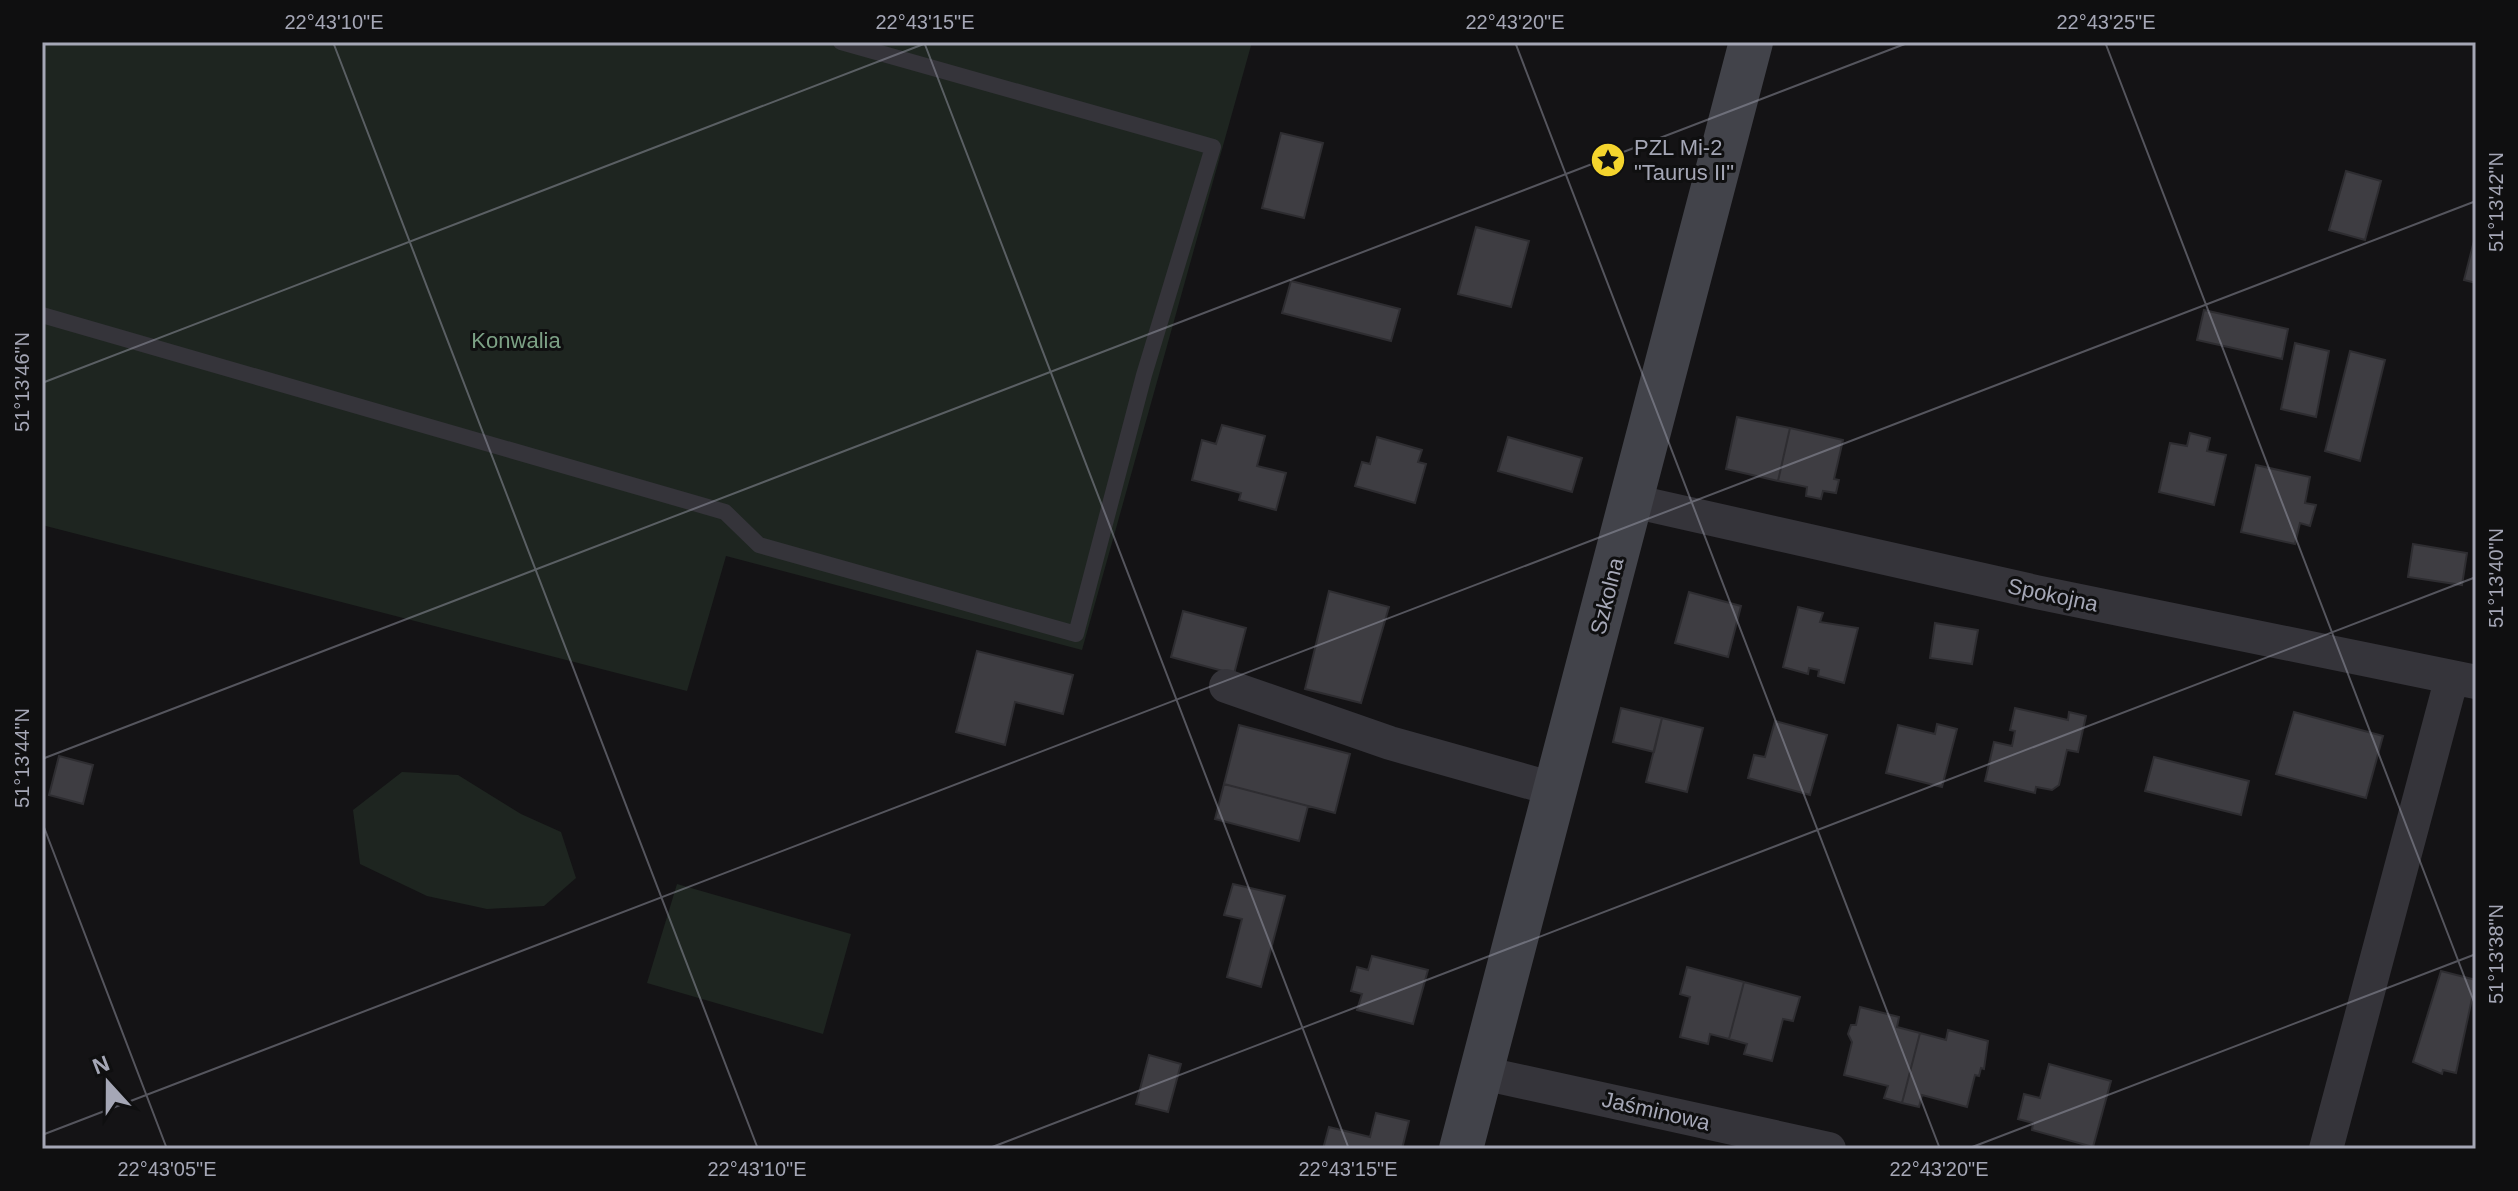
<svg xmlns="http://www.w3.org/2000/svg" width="2518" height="1191" font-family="Arial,sans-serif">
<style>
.green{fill:#1e2520}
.building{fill:#3e3d42;stroke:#2e2d31;stroke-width:2}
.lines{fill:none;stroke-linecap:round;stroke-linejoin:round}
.lane{stroke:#35343a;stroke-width:16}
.street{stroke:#35343a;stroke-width:34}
.secondary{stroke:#42434a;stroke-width:44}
.ticks{fill:none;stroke:#a5a7b6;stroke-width:2;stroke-opacity:0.45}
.labels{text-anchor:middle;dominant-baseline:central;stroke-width:6;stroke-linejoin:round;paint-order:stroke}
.poi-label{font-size:22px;fill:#a5a7b6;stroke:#0f0f10;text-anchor:start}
.park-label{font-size:22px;fill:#7ca185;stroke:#0f0f10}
.street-label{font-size:22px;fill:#a5a7b6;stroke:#0f0f10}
.neatline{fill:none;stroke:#a5a7b6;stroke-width:3}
.ticks-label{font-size:20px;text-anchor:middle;fill:#a5a7b6}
</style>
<rect width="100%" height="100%" fill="#141315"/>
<path class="green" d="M42 42H1252L1082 650 726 556 687 691 42 525Z
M402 772 458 775 521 814 561 832 576 878 544 906 487 909 427 896 360 864 353 810Z
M677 884 851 934 823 1034 647 983Z"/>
<path class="building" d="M1281 133 1323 143 1304 218 1262 208Z
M2346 171 2381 181 2365 240 2329 230Z
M1476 227 1529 241 1511 307 1458 294Z
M2475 237H2476V283L2464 280Z
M1291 281 1400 309 1391 341 1282 313Z
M2204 310 2288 329 2282 359 2197 340Z
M2295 343 2329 351 2316 417 2281 409Z
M2350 351 2385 360 2360 461 2325 451Z
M1737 417 1790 428 1778 481 1726 469Z
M1222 425 1265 436 1257 466 1286 473 1276 510 1239 500 1241 493 1192 480 1202 440 1216 444Z
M1790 428 1843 440 1834 479 1839 480 1836 493 1823 491 1821 499 1806 496 1807 487 1778 481Z
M2190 433 2210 438 2207 451 2226 455 2214 505 2159 492 2170 443 2187 446Z
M1377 437 1422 450 1418 462 1426 464 1415 503 1355 486 1362 462 1370 464Z
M1508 437 1582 458 1572 492 1498 471Z
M2256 465 2310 477 2305 503 2316 505 2310 526 2300 523 2295 544 2241 532Z
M2413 544 2467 553 2462 585 2408 577Z
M1329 591 1389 607 1361 703 1305 689Z
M1689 592 1741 606 1728 657 1675 643Z
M1798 607 1823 613 1820 622 1858 628 1844 683 1818 676 1819 670 1809 668 1808 674 1783 667Z
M1183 611 1246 628 1234 674 1171 657Z
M1935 623 1978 630 1972 664 1930 658Z
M977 651 1073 675 1063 714 1015 702 1005 745 956 732Z
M1621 708 1662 718 1654 752 1613 742Z
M2015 708 2068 720 2069 712 2086 716 2078 752 2067 750 2059 785 2052 790 2036 787 2035 793 1985 781 1994 742 2012 746 2015 731 2010 730Z
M2294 712 2383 736 2366 798 2276 774Z
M1662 718 1703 728 1687 792 1646 782Z
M1775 721 1827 735 1810 795 1748 778 1754 755 1765 757Z
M1937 724 1957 729 1942 787 1886 773 1898 725 1935 734Z
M1239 725 1350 754 1335 813 1224 784Z
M59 756 93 765 83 804 49 795Z
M2154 757 2249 781 2241 815 2145 791Z
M1224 784 1308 806 1299 841 1215 819Z
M1233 884 1285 896 1261 987 1227 977 1242 919 1224 915Z
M1372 956 1428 970 1413 1024 1357 1010 1362 994 1351 991 1357 967 1368 970Z
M1687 967 1744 982 1729 1039 1710 1034 1708 1044 1680 1037 1690 997 1680 994Z
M2441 971 2476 980 2456 1073 2443 1070 2442 1074 2413 1062Z
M1744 982 1800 997 1793 1021 1783 1019 1772 1061 1744 1054 1747 1044 1729 1039Z
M1860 1007 1899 1017 1897 1027 1920 1033 1902 1103 1884 1098 1888 1086 1844 1075 1852 1042 1848 1034 1851 1025H1856Z
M1948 1030 1988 1041 1984 1069 1981 1068 1979 1076 1975 1075 1967 1107 1922 1095 1919 1107 1902 1103 1920 1033 1946 1040Z
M1149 1055 1181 1064 1168 1112 1136 1104Z
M2049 1064 2111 1081 2093 1147 2032 1130 2033 1123 2018 1119 2024 1094 2040 1098Z
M1376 1113 1409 1121 1402 1149H1323L1329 1127 1370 1137Z"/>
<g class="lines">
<path class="lane" d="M42 315 725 512 759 545 1076 634 1144 375 1213 147 841 42"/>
<path class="street" d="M1632 501 2036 592 2476 682
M1226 686 1390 743 1557 790
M1482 1073 1829 1149
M2326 1149 2452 677"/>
<path class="secondary" d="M1461 1149 1751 42"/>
</g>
<path class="ticks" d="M333 42 758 1149M924 42 1349 1149M1515 42 1940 1149M2105 42 2476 1007M42 383 929 42M42 759 1910 42M42 822 167 1149M42 1135 2476 201M987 1149 2476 577M1967 1149 2476 954"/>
<defs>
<g id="sight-disc" transform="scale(1.8)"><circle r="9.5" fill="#f4d42d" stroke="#0f0f10"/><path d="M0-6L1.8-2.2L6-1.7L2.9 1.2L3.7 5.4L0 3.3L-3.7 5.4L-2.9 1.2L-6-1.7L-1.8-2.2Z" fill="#111"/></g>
</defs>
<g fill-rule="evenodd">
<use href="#sight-disc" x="1608" y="160"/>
</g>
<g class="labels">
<g class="poi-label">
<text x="1634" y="147">PZL Mi-2<tspan x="1634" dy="25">"Taurus II"</tspan></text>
</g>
<g class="park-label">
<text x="516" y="340">Konwalia</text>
</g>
<g class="street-label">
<text transform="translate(2053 595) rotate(12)">Spokojna</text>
<text transform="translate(1607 596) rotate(-76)">Szkolna</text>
<text transform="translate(1656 1111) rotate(13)">Jaśminowa</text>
</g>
</g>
<rect width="2518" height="1191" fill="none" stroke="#0f0f10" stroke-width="88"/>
<g transform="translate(108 1083) rotate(339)" stroke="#0f0f10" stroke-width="6" paint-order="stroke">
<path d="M0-6L14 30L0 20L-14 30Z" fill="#a5a7b6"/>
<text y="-12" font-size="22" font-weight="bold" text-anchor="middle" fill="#a5a7b6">N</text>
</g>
<rect x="44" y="44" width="2430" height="1103" class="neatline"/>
<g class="ticks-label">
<text x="334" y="29">22°43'10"E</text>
<text x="925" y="29">22°43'15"E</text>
<text x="1515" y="29">22°43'20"E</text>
<text x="2106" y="29">22°43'25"E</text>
<text transform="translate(2496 202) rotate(-90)" y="7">51°13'42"N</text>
<text transform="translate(22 382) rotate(-90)" y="7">51°13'46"N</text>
<text transform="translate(2496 578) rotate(-90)" y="7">51°13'40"N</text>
<text transform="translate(22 758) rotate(-90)" y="7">51°13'44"N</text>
<text transform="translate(2496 954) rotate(-90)" y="7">51°13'38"N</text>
<text x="167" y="1176">22°43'05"E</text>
<text x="757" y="1176">22°43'10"E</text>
<text x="1348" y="1176">22°43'15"E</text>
<text x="1939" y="1176">22°43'20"E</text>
</g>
</svg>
